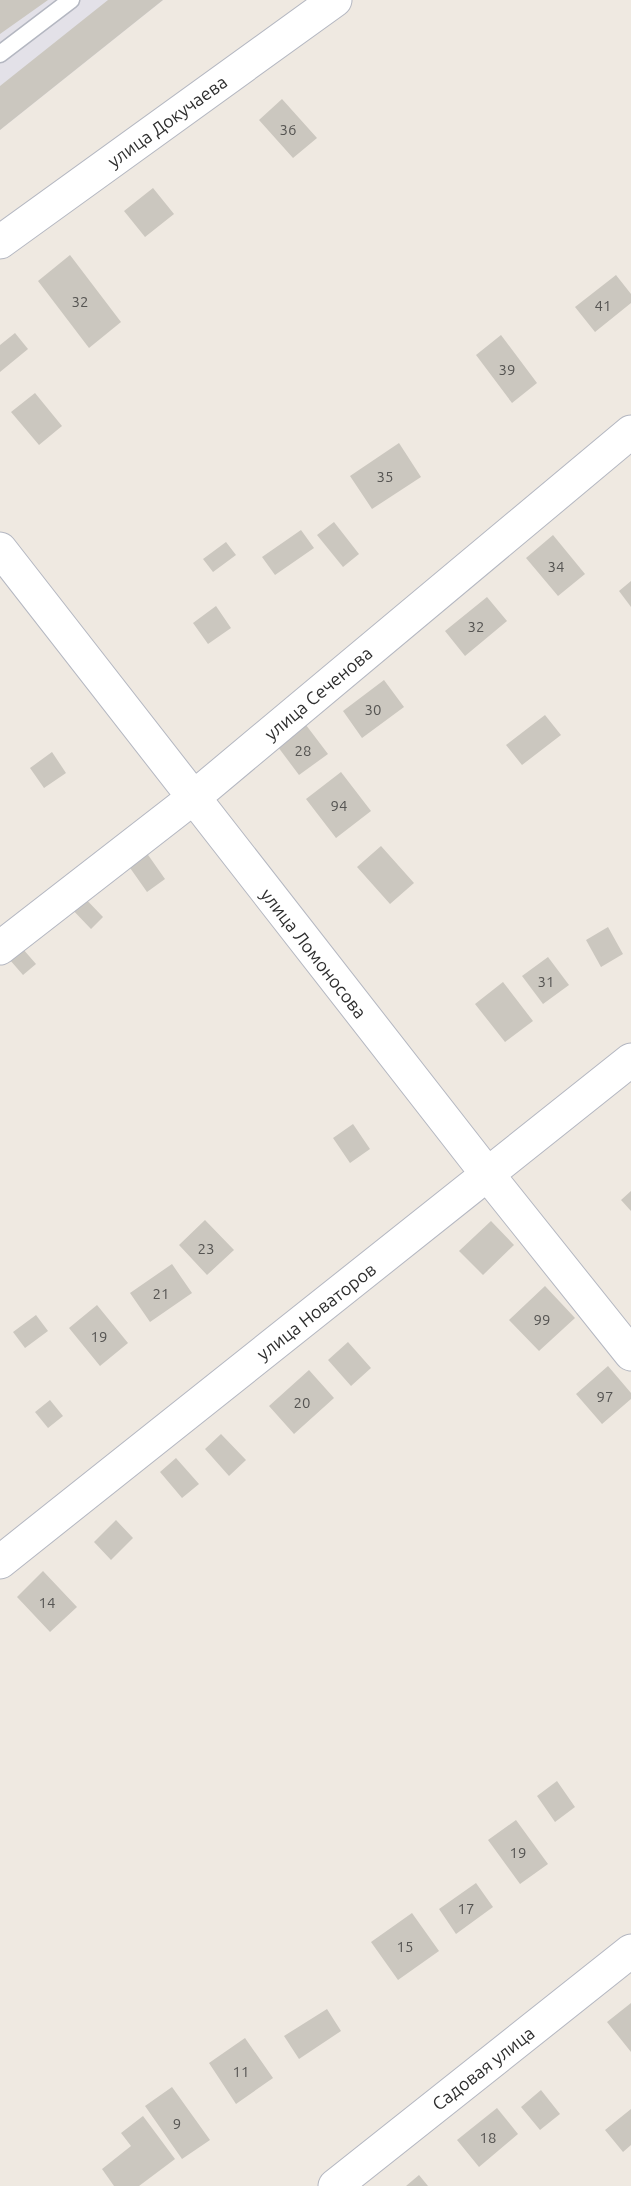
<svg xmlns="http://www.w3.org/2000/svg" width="631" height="2186" font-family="Ubuntu,sans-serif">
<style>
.industrial{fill:#e3e1e8}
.building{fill:#cbc7bf}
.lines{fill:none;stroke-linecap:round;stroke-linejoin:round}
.lane-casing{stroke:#b4b7c1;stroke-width:19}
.street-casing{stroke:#b4b7c1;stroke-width:35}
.lane{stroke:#fff;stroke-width:16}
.street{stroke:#fff;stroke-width:33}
.labels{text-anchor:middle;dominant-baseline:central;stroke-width:6;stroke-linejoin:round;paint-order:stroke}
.number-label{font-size:15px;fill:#555452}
.street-label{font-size:18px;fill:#2e2e2e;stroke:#fff}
</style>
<rect width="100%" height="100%" fill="#efe9e1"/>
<path class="industrial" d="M0 0H163L0 130Z"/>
<path class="building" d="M0 0H48L0 34Z
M108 0H163L0 130V86Z
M282 99 317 138 293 158 259 120Z
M153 188 174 214 145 237 124 211Z
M70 255 121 322 89 348 38 281Z
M616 275 631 294V303L595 332 575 307Z
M15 333 28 349 0 372V345Z
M501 335 537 383 512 403 476 355Z
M35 393 62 426 39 445 11 412Z
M399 443 421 477 372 509 350 476Z
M334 522 359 554 343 567 317 535Z
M301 530 314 548 275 575 262 557Z
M553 535 585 574 558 596 526 558Z
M226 542 236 555 213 572 203 559Z
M631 581V607L619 591Z
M487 597 507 621 465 656 445 631Z
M216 606 231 628 208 644 193 623Z
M384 680 404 707 362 738 343 711Z
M545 715 561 735 522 765 506 745Z
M306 725 328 754 299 775 278 747Z
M52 752 66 773 44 788 30 768Z
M341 772 371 811 336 838 306 799Z
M381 846 414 883 390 904 357 867Z
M146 852 165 879 147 892 128 865Z
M80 893 103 917 91 929 68 905Z
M608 927 623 954 601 967 586 940Z
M16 941 36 964 23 975 3 952Z
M548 957 569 985 543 1004 522 976Z
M503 982 533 1021 505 1042 475 1004Z
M353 1124 370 1149 350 1163 333 1138Z
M631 1191V1211L621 1200Z
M205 1220 234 1250 207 1275 179 1245Z
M491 1221 514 1245 483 1275 459 1251Z
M172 1264 192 1293 150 1322 130 1293Z
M545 1286 575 1318 539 1351 509 1320Z
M97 1305 128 1343 100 1366 69 1328Z
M36 1315 48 1331 25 1348 13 1332Z
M348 1342 371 1368 351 1386 328 1360Z
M608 1366 631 1393V1399L602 1424 576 1394Z
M309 1370 334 1398 294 1434 269 1406Z
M50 1400 63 1416 48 1428 35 1412Z
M221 1434 246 1460 229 1476 205 1449Z
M176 1458 199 1484 182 1498 160 1472Z
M116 1520 133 1538 111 1560 94 1542Z
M43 1571 77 1607 50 1632 17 1597Z
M557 1781 575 1807 555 1822 537 1796Z
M516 1820 548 1864 520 1884 488 1840Z
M476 1883 493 1907 456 1934 439 1909Z
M412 1913 439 1951 398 1980 371 1942Z
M631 2003V2052L607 2022Z
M327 2009 341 2031 299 2059 284 2036Z
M245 2038 273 2078 236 2104 209 2063Z
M172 2087 210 2140 182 2159 145 2106Z
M541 2090 560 2114 540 2130 521 2107Z
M497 2108 518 2134 479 2167 457 2140Z
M631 2109V2145L623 2152 605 2130Z
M143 2116 175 2159 139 2186H114L102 2169 131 2146 121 2133Z
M419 2175 428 2186H406Z"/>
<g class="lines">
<g class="lane-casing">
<path id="lane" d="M0 54 71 0"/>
</g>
<g class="street-casing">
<path id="street" d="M0 242 335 0
M0 549 488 1175 631 1354
M0 948 193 798 631 432
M0 1562 631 1060
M335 2186 631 1951"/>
</g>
<use href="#lane" class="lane"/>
<use href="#street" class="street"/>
</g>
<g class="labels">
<g class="number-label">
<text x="288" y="129">36</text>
<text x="80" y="301">32</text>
<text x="603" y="305">41</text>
<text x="507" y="369">39</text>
<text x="385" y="476">35</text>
<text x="556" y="566">34</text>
<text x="476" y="626">32</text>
<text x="373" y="709">30</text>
<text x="303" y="750">28</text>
<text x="339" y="805">94</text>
<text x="546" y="981">31</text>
<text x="206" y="1248">23</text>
<text x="161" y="1293">21</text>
<text x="542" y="1319">99</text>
<text x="99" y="1336">19</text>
<text x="605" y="1396">97</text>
<text x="302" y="1402">20</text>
<text x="47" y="1602">14</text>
<text x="518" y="1852">19</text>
<text x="466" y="1908">17</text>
<text x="405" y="1946">15</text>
<text x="241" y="2071">11</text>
<text x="177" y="2123">9</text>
<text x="488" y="2137">18</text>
</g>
<g class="street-label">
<text transform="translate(167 121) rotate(-36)">улица Докучаева</text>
<text transform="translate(318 693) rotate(-40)">улица Сеченова</text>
<text transform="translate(314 953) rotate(52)">улица Ломоносова</text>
<text transform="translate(316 1311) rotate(-38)">улица Новаторов</text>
<text transform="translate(483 2068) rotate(-38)">Садовая улица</text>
</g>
</g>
</svg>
